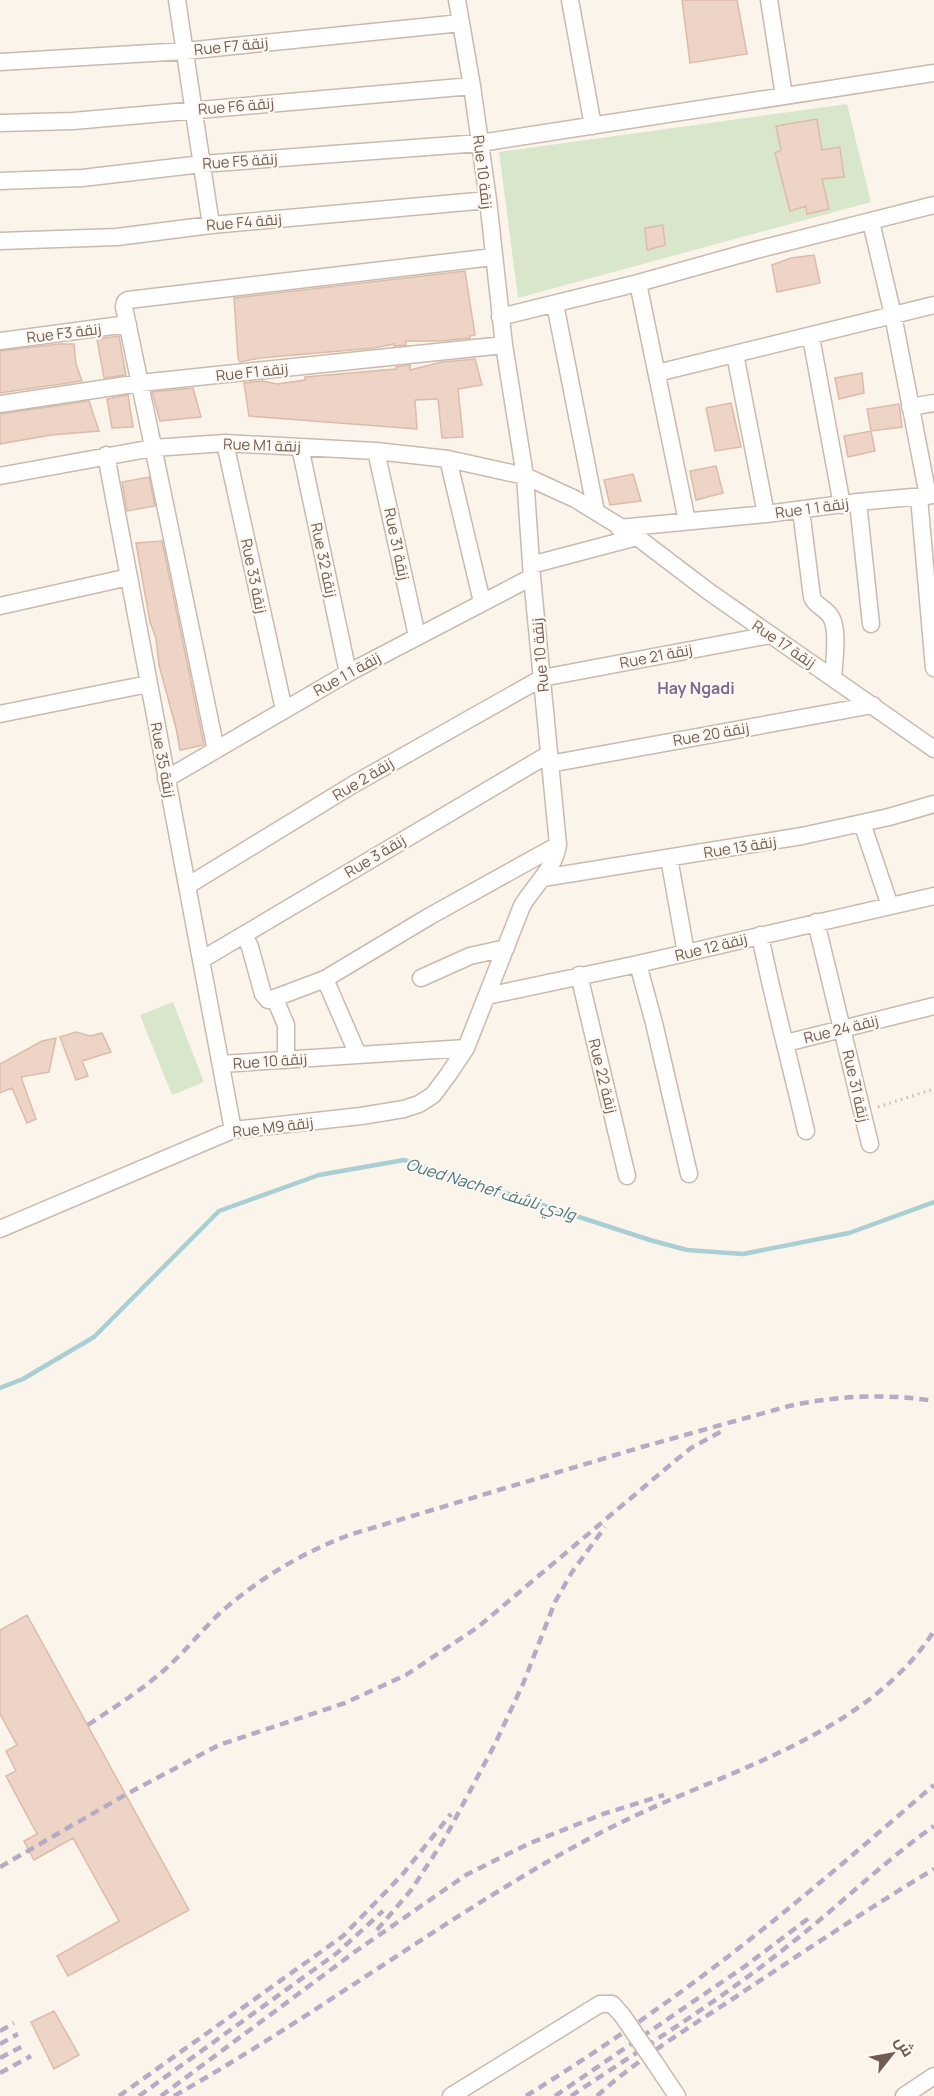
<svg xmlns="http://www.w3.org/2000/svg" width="934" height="2096" font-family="Manrope,Cairo,sans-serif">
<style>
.green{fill:#d8e7cb}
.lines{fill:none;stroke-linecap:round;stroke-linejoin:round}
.stream{stroke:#a9ced3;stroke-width:4.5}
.building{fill:#edd4c6;stroke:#debaa8;stroke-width:1.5}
.minor-casing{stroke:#c9baaf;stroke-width:19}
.path{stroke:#d2b7a9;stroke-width:3;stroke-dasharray:1.5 4.5;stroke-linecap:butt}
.minor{stroke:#fff;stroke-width:16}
.rail{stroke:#b7aac4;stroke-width:4.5;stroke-dasharray:9 6;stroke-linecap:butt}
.minor-bridge-casing{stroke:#c9baaf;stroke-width:19;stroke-linecap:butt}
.minor-bridge{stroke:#fff;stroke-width:16}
.labels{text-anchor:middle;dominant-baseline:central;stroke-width:4.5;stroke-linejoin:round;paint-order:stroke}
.street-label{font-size:15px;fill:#735c51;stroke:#fdf8f2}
.neighbourhood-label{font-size:16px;font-weight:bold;fill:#80698e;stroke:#fdf8f2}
.water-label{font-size:16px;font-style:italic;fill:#49777d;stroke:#fdf8f2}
</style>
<rect width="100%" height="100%" fill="#fbf4eb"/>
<path class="green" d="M847 104 871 202 518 298 499 152Z
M173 1002 204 1082 172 1095 140 1015Z"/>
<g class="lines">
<path class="stream" d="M0 1388 23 1379 94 1337 219 1211 319 1175 404 1160 650 1240 687 1250 743 1254 849 1233 934 1202"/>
</g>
<path class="building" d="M682 0H737L747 54 690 63Z
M817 119 822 150 840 147 844 177 822 179 829 209 807 214 806 206 790 211 775 153 781 150 776 126Z
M663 225 665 245 647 250 645 228Z
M814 255 820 283 777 292 772 265 791 258Z
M465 271 475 335 470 336V338L440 341H406V345L394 346V344L374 348 260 358 240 362 238 358 234 298Z
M119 336 126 375 104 378 97 339Z
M59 344H74L76 364 82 381 0 393V351Z
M475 359 482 385 458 389 463 437 442 438 438 399 415 400 417 429 249 416 244 383 263 381 277 384 305 380V377L396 369V367L410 365V370L442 362Z
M862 373 864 393 839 399 835 378Z
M193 388 201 417 160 421 152 392Z
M128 395 133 427 112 428 107 399Z
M89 401 99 431 51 435 0 444V414Z
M731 403 741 447 715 451 706 408Z
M899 404 902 427 871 431 867 409Z
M871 431 875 451 848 457 844 436Z
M716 466 723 493 696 500 690 471Z
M633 474 641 501 610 505 604 480Z
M149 477 155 506 127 511 122 482Z
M162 541 204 745 180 750 176 728 159 665 156 638 150 622 136 543Z
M76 1032 90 1036 102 1033 111 1052 82 1061 88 1076 76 1080 60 1037Z
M56 1038 49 1072 21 1077 36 1119 27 1123 12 1088 0 1093V1064L42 1041Z
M27 1615 189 1910 68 1976 57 1956 119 1921 73 1838 34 1860 24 1841 37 1834 6 1776 16 1771 6 1751 17 1745 0 1714V1630Z
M54 2011 79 2055 54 2069 31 2022Z"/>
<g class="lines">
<g class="minor-casing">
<path id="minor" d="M177 0 211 225
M570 0 593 126
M769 0 784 96
M0 62 185 51 461 23
M0 123 73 121 472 86
M0 181 82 178 202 164 480 143 934 73
M871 222 893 315 928 496
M0 241 117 237 211 225 488 200
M638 283 687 521
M555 304 596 512
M500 317 638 283 756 250 934 205
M811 337 842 505
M0 341 128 324
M735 354 766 514
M657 373 934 305
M0 404 140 383 504 345
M910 407 934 403
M225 443 284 710
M300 447 348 673
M376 451 417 636
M106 455 233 1130
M448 459 482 602
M0 476 153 448 225 443 376 451 448 459 525 476 575 499 637 537 708 591 934 749
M919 497 934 668
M858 502 871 624
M801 510 812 597C815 606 826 608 831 617 839 630 834 662 833 678
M619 528 766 514 858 502 934 495
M531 565 637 537
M0 606 129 577
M0 714 148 684
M216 750 124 307 125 302 128 300 493 257
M549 764 873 705
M166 779 348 673 532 577
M862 823 890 906
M669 858 686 953
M543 878 802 836 889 817 934 804
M187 886 354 784 542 678 770 635
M816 922 870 1144
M244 935 250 947 263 994 268 1000 272 999 325 979 430 916 558 845
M760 935C773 1001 791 1065 806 1131
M201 960 549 754
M638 964 654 1023 689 1174
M579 975 627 1176
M421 978 470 956 506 948
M325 979 358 1055
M487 996 638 964 934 896
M275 999 286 1025V1060
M786 1043 934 1006
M221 1064 466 1048 522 906C534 885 554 870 558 845L532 577 525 476 504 345 488 200 472 86 457 0
M0 1229 233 1130 361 1116 404 1109 419 1104 433 1095 448 1075 466 1048
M655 2063 677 2096
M451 2096 600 2004H612L622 2015
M904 2096 934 2076"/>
</g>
<path class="path" d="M878 1107 934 1089"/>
<use href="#minor" class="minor"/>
<path class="rail" d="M88 1725C113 1708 139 1692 162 1672 183 1654 200 1632 220 1613 258 1579 302 1553 349 1535L642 1447 789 1406C836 1396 885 1393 934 1401
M0 1867 125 1795 219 1745 345 1703 406 1675 478 1627 676 1460 691 1448 722 1431
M377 1930 412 1889 445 1838 495 1744 523 1684 555 1602 572 1572 605 1527
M0 2031 14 2023
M0 2044 18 2034
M0 2058 25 2045
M0 2073 31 2056
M119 2096 343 1936 402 1875 451 1814
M139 2096 337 1953 383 1911
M161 2096 356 1951 466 1875 528 1844 603 1814 664 1795
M174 2096C300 2025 417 1938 542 1865 581 1842 622 1821 663 1803 757 1762 875 1723 934 1631
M526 2096C600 2050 671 2001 739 1948 806 1896 870 1840 934 1785
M555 2096 744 1967 809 1918
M571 2096C644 2047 721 2000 789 1945 839 1906 882 1863 934 1826
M597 2096C639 2058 687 2029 734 1998 800 1954 866 1910 934 1869"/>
<g class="minor-bridge-casing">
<path id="minor-bridge" d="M622 2015 655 2063"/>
</g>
<use href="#minor-bridge" class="minor-bridge"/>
</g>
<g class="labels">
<g class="street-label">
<text transform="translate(231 46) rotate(-6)">Rue F7 زنقة</text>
<text transform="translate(236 106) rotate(-5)">Rue F6 زنقة</text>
<text transform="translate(240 161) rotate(-4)">Rue F5 زنقة</text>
<text transform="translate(483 172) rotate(83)">Rue 10 زنقة</text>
<text transform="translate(244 222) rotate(-5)">Rue F4 زنقة</text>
<text transform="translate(64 333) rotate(-7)">Rue F3 زنقة</text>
<text transform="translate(252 372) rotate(-6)">Rue F1 زنقة</text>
<text transform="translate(262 445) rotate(2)">Rue M1 زنقة</text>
<text transform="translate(812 508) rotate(-8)">Rue 1 زنقة 1</text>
<text transform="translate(397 544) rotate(78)">Rue 31 زنقة</text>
<text transform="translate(324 560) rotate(78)">Rue 32 زنقة</text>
<text transform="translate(254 576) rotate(78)">Rue 33 زنقة</text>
<text transform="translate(784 644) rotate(34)">Rue 17 زنقة</text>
<text transform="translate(540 655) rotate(-95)">Rue 10 زنقة</text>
<text transform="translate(656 656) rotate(-11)">Rue 21 زنقة</text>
<text transform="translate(347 674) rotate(-29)">Rue 1 زنقة 1</text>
<text transform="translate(711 734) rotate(-10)">Rue 20 زنقة</text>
<text transform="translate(163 760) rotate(79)">Rue 35 زنقة</text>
<text transform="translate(363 779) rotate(-31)">Rue 2 زنقة</text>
<text transform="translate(740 847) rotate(-9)">Rue 13 زنقة</text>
<text transform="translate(375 856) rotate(-31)">Rue 3 زنقة</text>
<text transform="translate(711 947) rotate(-14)">Rue 12 زنقة</text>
<text transform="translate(841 1029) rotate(-14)">Rue 24 زنقة</text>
<text transform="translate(270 1061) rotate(-4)">Rue 10 زنقة</text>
<text transform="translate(603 1076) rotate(76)">Rue 22 زنقة</text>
<text transform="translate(856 1086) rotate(77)">Rue 31 زنقة</text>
<text transform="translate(273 1127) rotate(-7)">Rue M9 زنقة</text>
</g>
<g class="neighbourhood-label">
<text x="696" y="688">Hay Ngadi</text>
</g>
<g class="water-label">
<text transform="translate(491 1189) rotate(17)">Oued Nachef وادي ناشف</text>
</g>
</g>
<g transform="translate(892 2054) rotate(59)" stroke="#fdf8f2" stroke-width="4.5" paint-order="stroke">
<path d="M0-4.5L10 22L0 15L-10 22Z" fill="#735c51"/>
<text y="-9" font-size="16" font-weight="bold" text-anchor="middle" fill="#735c51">ش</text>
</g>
</svg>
